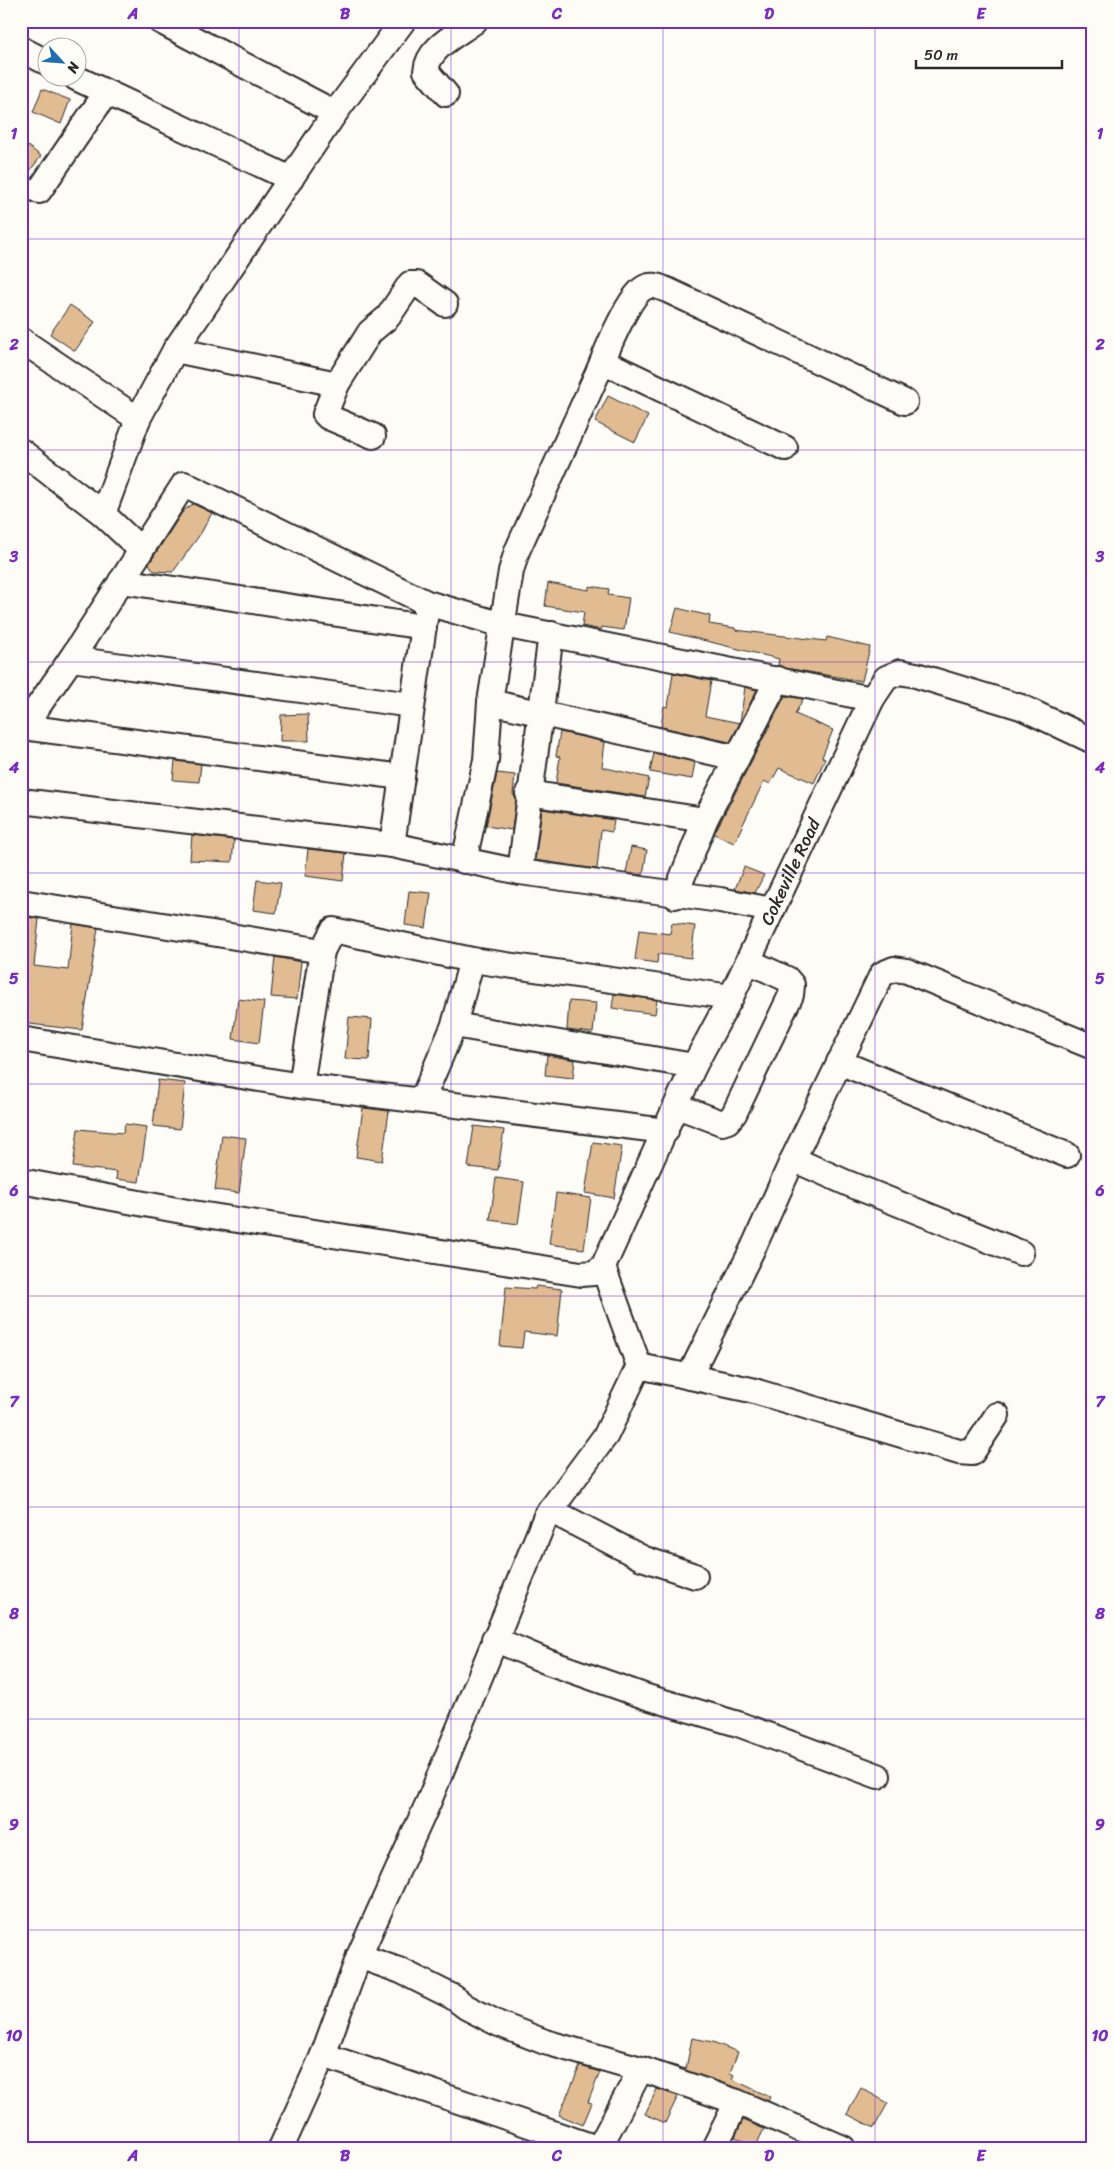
<svg xmlns="http://www.w3.org/2000/svg" width="1114" height="2169" font-family="Sriracha,sans-serif">
<style>
.building{fill:#e1bb92;stroke:#2b2b2b}
.lines{fill:none;stroke-linecap:round;stroke-linejoin:round}
.minor-casing{stroke:#2b2b2b;stroke-width:28}
.minor{stroke:#fdfcf7;stroke-width:24}
.grid{fill:none;stroke:#7b2cbf;stroke-width:1;stroke-opacity:0.55}
.labels{text-anchor:middle;dominant-baseline:central;stroke-width:4;stroke-linejoin:round;paint-order:stroke}
.street-label{font-size:18px;fill:#2b2b2b;stroke:#fdfcf7}
.neatline{fill:none;stroke:#7b2cbf;stroke-width:2}
.grid-label{font-size:16px;text-anchor:middle;font-weight:bold;fill:#7b2cbf}
</style>
<rect width="100%" height="100%" fill="#fdfcf7"/>
<filter id="ink" filterUnits="userSpaceOnUse"><feTurbulence type="fractalNoise" baseFrequency=".02" numOctaves="2"/><feDisplacementMap in="SourceGraphic" scale="10" xChannelSelector="R" yChannelSelector="G"/><feConvolveMatrix kernelMatrix="1 2 1 2 8 2 1 2 1" color-interpolation-filters="sRGB"/></filter>
<g filter="url(#ink)">
<path class="building" d="M42 89 70 100 61 124 33 112Z
M21 141 41 156 21 183Z
M70 305 95 322 75 351 50 334Z
M608 396 648 416 635 442 595 422Z
M193 504 212 513 201 533 173 572 154 571 149 564 183 511Z
M548 583 589 590V586L609 589 608 595 629 598 624 630 602 627 601 630 582 626 584 612 545 606Z
M677 608 710 616 709 624 735 628V630L826 641 827 637 870 647 862 681 785 668 778 665 779 659 670 632Z
M673 673 711 681 705 716 740 723 745 687 757 690 730 742 661 727 664 706 668 707Z
M785 696 803 699 795 714 833 730 822 757 825 759 814 783 779 768 770 784 764 781 734 843 714 834Z
M308 714 309 741H280L281 715Z
M560 732 605 742 602 767 649 778 645 797 556 783 560 757 556 756Z
M654 753 695 762 692 779 650 772Z
M175 761 201 764 199 782 173 780Z
M497 773 515 775 513 794 516 799 512 830 486 826Z
M542 809 614 820 612 832 601 830 597 869 535 860Z
M192 835 234 840 232 862 190 860Z
M631 847 647 850 643 875 626 873Z
M308 849 346 853 343 881 305 876Z
M744 867 764 875 755 893 735 889Z
M257 880 281 883 276 913 253 910Z
M409 891 431 893 426 928 405 925Z
M21 916 39 919 34 966 68 970 73 924 98 928 82 1030 21 1023Z
M672 923 695 926 691 958 658 954 657 963 635 960 639 930 670 934Z
M275 957 301 962 297 999 271 997Z
M614 994 657 1000 655 1014 612 1008Z
M238 999 264 1002 259 1043 233 1039Z
M569 1001 596 1003 593 1033 567 1030Z
M349 1017 372 1019 369 1060 345 1059Z
M547 1055 575 1060 573 1078 545 1075Z
M158 1080 185 1083 180 1129 153 1126Z
M363 1108 389 1111 382 1161 356 1157Z
M125 1124 147 1127 139 1182 116 1179 117 1172 73 1167 78 1129 123 1133Z
M474 1126 504 1130 498 1170 468 1167Z
M222 1135 246 1138 239 1193 215 1190Z
M593 1142 622 1146 614 1198 585 1193Z
M496 1178 524 1182 518 1224 490 1220Z
M556 1193 591 1198 584 1249 549 1244Z
M536 1286 562 1289 557 1336 524 1332 522 1348 500 1346 506 1287 535 1289Z
M692 2038 713 2042 738 2052 730 2073 734 2075 732 2079 770 2097 768 2101 668 2064 686 2069Z
M580 2066 600 2072 588 2102 592 2103 583 2125 559 2115Z
M861 2088 888 2103 874 2128 847 2114Z
M657 2089 678 2096 665 2123 645 2114Z
M743 2120 764 2129 756 2146 735 2137Z"/>
<g class="lines">
<g class="minor-casing">
<g id="minor">
<path d="M160 21 335 113"/>
<path d="M21 49 48 63"/>
<path d="M76 78 291 179"/>
<path d="M446 94 426 71C428 47 457 35 475 21"/>
<path d="M39 191 106 93"/>
<path d="M21 340 138 419"/>
<path d="M175 350 337 384"/>
<path d="M599 370C606 352 629 296 644 288 652 283 659 287 667 290L905 402"/>
<path d="M373 436 328 417 325 414 337 384 370 332 388 317 410 284H417L445 304"/>
<path d="M21 451 103 514"/>
<path d="M140 549 103 514 138 419 175 350 335 113 403 21"/>
<path d="M121 581 424 627"/>
<path d="M71 659 412 705"/>
<path d="M490 702 737 758"/>
<path d="M23 727 402 777"/>
<path d="M21 731 71 659 184 484 427 603 503 625 872 699"/>
<path d="M528 793 705 820"/>
<path d="M21 801 392 845 520 872 720 900 772 910"/>
<path d="M392 845 426 612"/>
<path d="M464 861 486 760 490 702 511 571 517 551 599 370 605 366 617 368 785 448"/>
<path d="M520 872 551 634"/>
<path d="M675 896 705 820 778 679"/>
<path d="M21 902 322 951"/>
<path d="M454 1025 694 1066"/>
<path d="M21 1039 301 1086 666 1131"/>
<path d="M839 1062 1067 1155"/>
<path d="M301 1086 322 951 333 930 472 960 731 997"/>
<path d="M422 1100 454 1025 472 960"/>
<path d="M677 1106 722 1123 728 1121 734 1114 791 995 792 985 787 979 748 961"/>
<path d="M793 1159 847 1183 1021 1253"/>
<path id="s1" d="M21 1181 193 1213 581 1274 594 1273 603 1267 694 1066 731 997 872 699 886 678 900 672 916 675 1021 707 1093 741"/>
<path d="M639 1366 751 1390 959 1452 972 1453 997 1415"/>
<path d="M689 1377 754 1246 793 1159 882 974 894 969 907 971 1093 1047"/>
<path d="M550 1510 642 1558 695 1576"/>
<path d="M494 1639 548 1662 647 1697 738 1724 878 1776"/>
<path d="M359 1956 401 1971 453 1997 466 2007 499 2024 545 2042 641 2069 737 2102 843 2148"/>
<path d="M323 2055 597 2148"/>
<path d="M281 2148 323 2055 359 1956 429 1801 546 1516 606 1435 639 1366 603 1267"/>
<path d="M599 2148 641 2069"/>
<path d="M714 2148 737 2102"/>
</g>
</g>
<use href="#minor" class="minor"/>
</g>
</g>
<path class="grid" d="M239 21V2148M451 21V2148M663 21V2148M875 21V2148M21 239H1093M21 450H1093M21 662H1093M21 873H1093M21 1084H1093M21 1296H1093M21 1507H1093M21 1719H1093M21 1930H1093"/>
<g class="labels">
<g class="street-label">
<text stroke="none"><textPath href="#s1" startOffset="1029">Cokeville Road</textPath></text>
</g>
</g>
<rect width="1114" height="2169" fill="none" stroke="#fdfcf7" stroke-width="55"/>
<g transform="translate(62 62) rotate(116)"><circle r="24" fill="#fdfcf7" stroke="#a9a8a5"/>
<path d="M0-4L9 19L0 12L-9 19Z" fill="#1f6fb2"/>
<text y="-8" font-size="14" font-weight="bold" text-anchor="middle" fill="#2b2b2b">N</text>
</g>
<path d="M916 60v8h146v-8" fill="none" stroke="#2b2b2b" stroke-width="2.5"/>
<text x="924" y="60" font-size="15" fill="#2b2b2b" stroke="#fdfcf7" stroke-width="4" paint-order="stroke">50 m</text>
<rect x="28" y="28" width="1058" height="2114" class="neatline"/>
<g class="grid-label">
<text x="133" y="19">A</text>
<text x="345" y="19">B</text>
<text x="557" y="19">C</text>
<text x="769" y="19">D</text>
<text x="981" y="19">E</text>
<text x="14" y="139">1</text>
<text x="1100" y="139">1</text>
<text x="14" y="350">2</text>
<text x="1100" y="350">2</text>
<text x="14" y="562">3</text>
<text x="1100" y="562">3</text>
<text x="14" y="773">4</text>
<text x="1100" y="773">4</text>
<text x="14" y="984">5</text>
<text x="1100" y="984">5</text>
<text x="14" y="1196">6</text>
<text x="1100" y="1196">6</text>
<text x="14" y="1407">7</text>
<text x="1100" y="1407">7</text>
<text x="14" y="1619">8</text>
<text x="1100" y="1619">8</text>
<text x="14" y="1830">9</text>
<text x="1100" y="1830">9</text>
<text x="14" y="2041">10</text>
<text x="1100" y="2041">10</text>
<text x="133" y="2161">A</text>
<text x="345" y="2161">B</text>
<text x="557" y="2161">C</text>
<text x="769" y="2161">D</text>
<text x="981" y="2161">E</text>
</g>
</svg>
